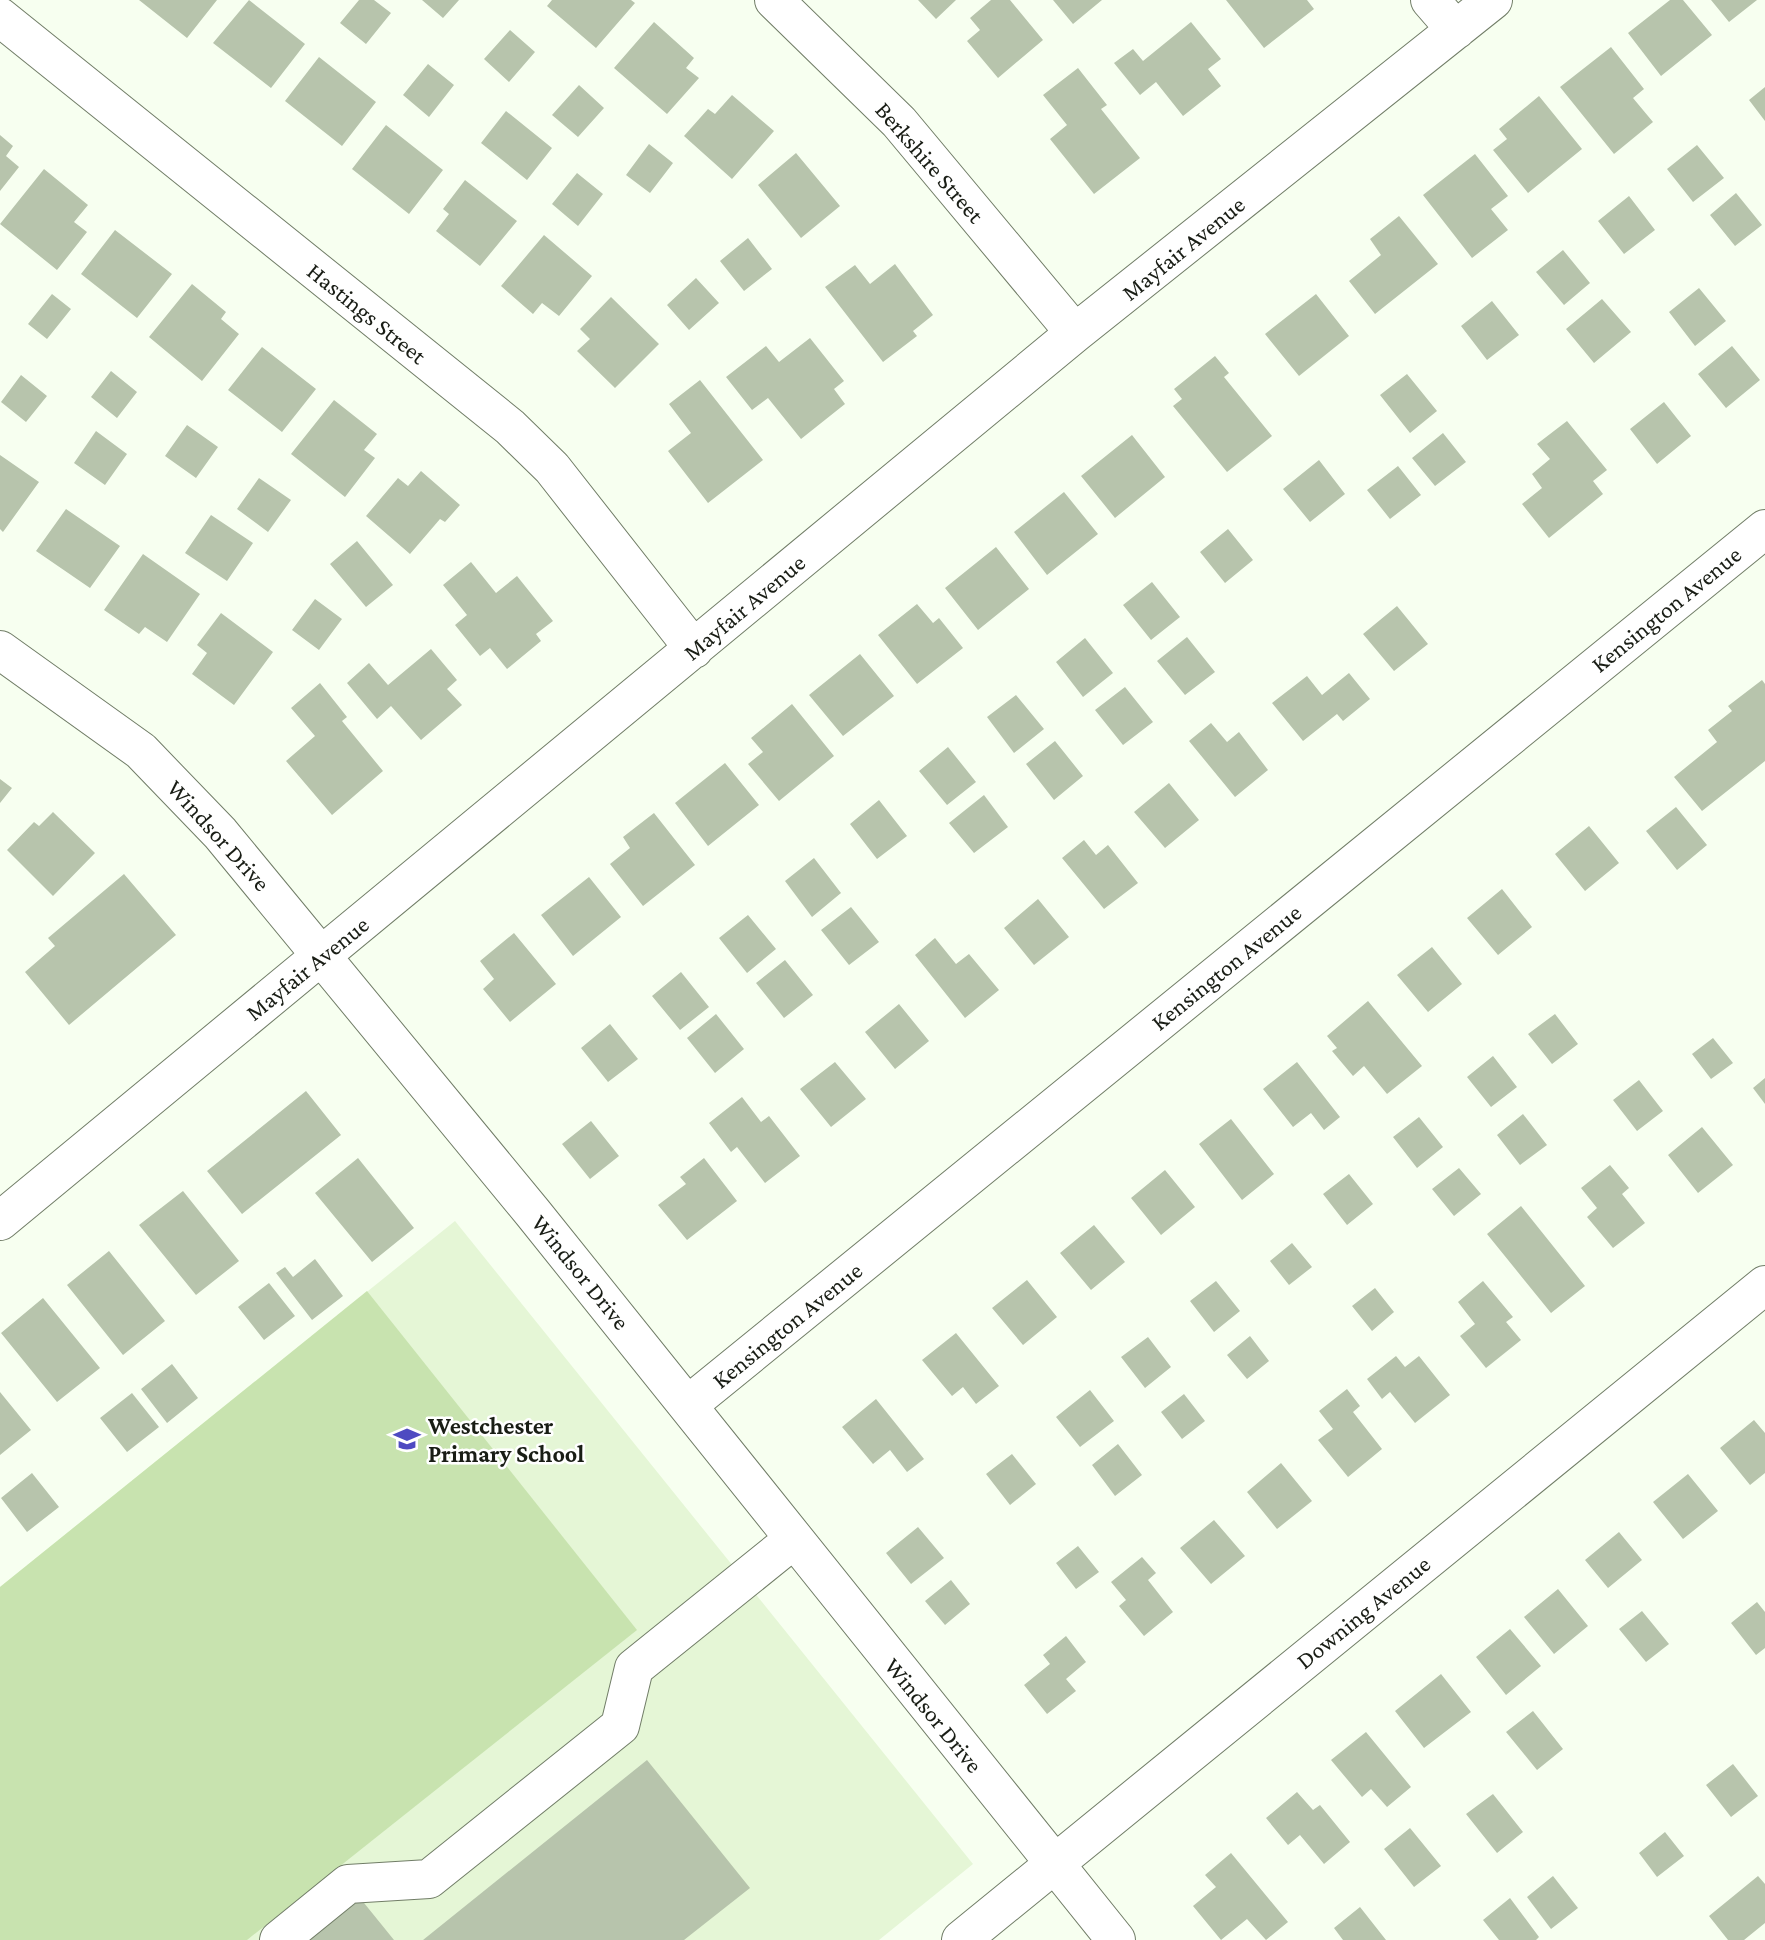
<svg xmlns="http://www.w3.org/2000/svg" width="1765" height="1940" font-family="'Crimson Pro',serif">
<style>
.built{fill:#e5f6d6}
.green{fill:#c8e3af}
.building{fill:#b7c4ac}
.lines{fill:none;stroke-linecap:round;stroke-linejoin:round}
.minor-casing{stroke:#717d67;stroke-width:40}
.minor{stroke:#fff;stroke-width:38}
.labels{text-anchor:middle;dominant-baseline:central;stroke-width:5;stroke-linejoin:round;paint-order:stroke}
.street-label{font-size:24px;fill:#191d15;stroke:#fff}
.poi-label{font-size:24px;font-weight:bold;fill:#191d15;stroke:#fff;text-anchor:start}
</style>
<rect width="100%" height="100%" fill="#f7fff0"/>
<path class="built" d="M455 1221 973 1864 879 1940H0V1587Z"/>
<path class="green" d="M367 1291 637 1630 247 1940H0V1587Z"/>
<path class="building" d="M139 0H217L187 38Z
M249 0 305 44 271 88 213 43Z
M359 0H374L391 13 366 44 340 23Z
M422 0H459L443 18Z
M552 0H631L635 3 596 48 547 6Z
M918 0H956L936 19Z
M991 0H1010L1043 40 998 78 967 41 980 30 970 18Z
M1053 0H1102L1073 24Z
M1226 0H1307L1314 9 1264 48Z
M1670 0H1683L1712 35 1661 76 1628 33Z
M1711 0H1757L1729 22Z
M654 22 694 58 686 68 699 78 667 114 614 68Z
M1191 22 1221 59 1208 69 1221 86 1183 116 1156 82 1140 95 1114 63 1133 49 1143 61Z
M510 30 535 52 509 82 484 59Z
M1611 47 1644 89 1633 98 1653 122 1614 154 1560 87Z
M319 57 376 102 342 146 285 101Z
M428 64 454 85 429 117 403 95Z
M1078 68 1107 105 1101 109 1140 158 1094 194 1050 139 1067 125 1043 95Z
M579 85 604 108 578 137 552 115Z
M1765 87V121L1749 100Z
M732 95 774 131 732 179 684 136 708 109 715 114Z
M1539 96 1582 149 1528 193 1493 150 1507 139 1499 129Z
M506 111 552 148 527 180 481 143Z
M386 125 443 170 409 214 352 169Z
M0 135 13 146 6 156 19 167 0 191Z
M649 144 673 163 650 193 626 175Z
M1697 145 1724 178 1693 202 1667 169Z
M796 153 840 206 801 238 758 185Z
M1475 154 1508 196 1491 209 1508 230 1472 258 1423 195Z
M44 169 88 205 74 222 87 232 57 270 0 224Z
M577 173 603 194 578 226 552 204Z
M465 180 517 221 480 266 436 231 449 214 443 209Z
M1736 193 1762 225 1735 246 1710 215Z
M1629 196 1655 230 1624 254 1598 221Z
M1399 216 1438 264 1375 314 1349 281 1381 255 1370 239Z
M115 230 172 274 137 318 81 274Z
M544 235 592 276 559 316 542 303 533 314 501 286Z
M748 238 772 269 744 291 720 261Z
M1563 250 1590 283 1564 305 1536 272Z
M895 264 933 315 913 331 917 336 883 362 825 287 855 265 870 284Z
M696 278 719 303 689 330 667 305Z
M192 284 226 312 221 319 239 334 202 381 149 337Z
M1699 288 1726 321 1695 346 1669 312Z
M52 294 71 309 47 339 28 324Z
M1316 294 1349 336 1299 376 1265 334Z
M611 297 659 344 615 388 577 351 590 339 580 329Z
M1602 299 1631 332 1594 363 1566 329Z
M1492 301 1519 335 1487 360 1461 326Z
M810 338 844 381 834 389 845 404 801 439 768 398 752 410 726 377 766 346 779 362Z
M1732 346 1760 380 1726 408 1698 374Z
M262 347 316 389 282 432 228 390Z
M1215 356 1229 373 1224 377 1272 436 1227 472 1173 406 1182 399 1174 389Z
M111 371 137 392 117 418 91 397Z
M1407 374 1437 411 1410 433 1380 395Z
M21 375 47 396 26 422 1 402Z
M700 380 763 460 708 503 668 451 691 433 669 404Z
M334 400 377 434 364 450 375 458 345 497 291 454Z
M1664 402 1691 436 1657 464 1630 429Z
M1567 421 1607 470 1593 481 1603 494 1549 538 1522 504 1542 488 1532 474 1550 459 1537 444Z
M187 425 218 447 196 478 165 456Z
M96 431 127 454 105 485 74 463Z
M1443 433 1466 462 1435 486 1412 458Z
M1132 435 1165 477 1115 518 1081 476Z
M0 455 39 482 3 532 0 529Z
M1319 460 1345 494 1310 522 1283 489Z
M1398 466 1421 495 1390 519 1367 490Z
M421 471 460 505 445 522 440 519 410 554 366 516 398 478 408 486Z
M259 478 291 500 268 532 237 509Z
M1064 492 1098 534 1047 575 1014 532Z
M66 509 120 546 90 588 36 551Z
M211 515 253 543 227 581 185 553Z
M1228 529 1253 560 1225 583 1200 552Z
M357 541 393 585 366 607 330 564Z
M996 547 1029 589 978 630 945 588Z
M143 554 200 594 167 642 145 627 139 634 104 610Z
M471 562 496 593 517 576 553 621 536 634 541 641 507 669 490 648 480 656 455 625 467 615 443 585Z
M1152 582 1180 617 1151 640 1123 605Z
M315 599 342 619 319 650 292 630Z
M917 604 933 623 939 618 963 648 917 684 878 635Z
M1397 606 1428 644 1394 671 1363 634Z
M221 613 273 652 234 705 192 674 207 653 197 645Z
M1187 637 1215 672 1185 695 1157 661Z
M1085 638 1113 673 1083 697 1056 662Z
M431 649 457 680 447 689 462 705 421 740 391 706 377 719 347 683 369 663 388 685Z
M860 654 894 696 843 736 809 695Z
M1349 673 1370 699 1343 721 1337 714 1303 741 1272 703 1307 676 1322 695Z
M1762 680 1765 684V761L1702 811 1674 777 1717 742 1708 730 1732 711 1728 706Z
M320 683 347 717 342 721 383 771 332 815 286 761 315 736 291 708Z
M1125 687 1153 722 1123 745 1095 710Z
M1016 695 1044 729 1014 753 987 717Z
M792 704 834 756 779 801 748 764 763 752 751 738Z
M1211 723 1227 742 1239 732 1268 770 1235 797 1189 741Z
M1055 741 1083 776 1054 800 1026 764Z
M948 747 976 782 947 805 919 771Z
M725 763 759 805 708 846 675 803Z
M0 779 12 788 0 803Z
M1169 783 1199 820 1165 848 1134 812Z
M984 795 1008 827 974 853 949 823Z
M879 800 907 836 877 859 850 824Z
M1676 807 1707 845 1677 870 1646 831Z
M53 812 95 853 53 896 7 850 34 822 39 826Z
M654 813 695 865 643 906 610 864 630 848 623 837Z
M1589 826 1619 863 1585 891 1555 854Z
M1084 840 1096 855 1108 845 1138 883 1104 909 1062 858Z
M814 858 841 893 812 917 785 881Z
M124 874 176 935 69 1025 25 972 55 946 48 938Z
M589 877 621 917 573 956 541 915Z
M1502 889 1532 927 1498 955 1467 918Z
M1038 899 1069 937 1034 965 1004 928Z
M851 907 879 942 849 965 821 930Z
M748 915 776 949 747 973 719 938Z
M514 933 556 984 510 1022 483 989 494 979 480 961Z
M935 938 956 964 969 954 999 990 965 1018 915 955Z
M1432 947 1462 984 1428 1012 1397 975Z
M785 960 813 995 784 1018 756 983Z
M681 972 709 1007 680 1030 652 996Z
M1368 1001 1422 1066 1387 1094 1364 1066 1353 1076 1332 1051 1337 1048 1327 1036Z
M899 1004 929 1041 895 1069 865 1032Z
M716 1014 744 1049 715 1073 687 1038Z
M1555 1014 1578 1044 1552 1064 1528 1034Z
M610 1024 638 1059 608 1082 581 1048Z
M1713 1038 1733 1063 1711 1079 1692 1054Z
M1493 1056 1517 1087 1491 1107 1467 1077Z
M835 1062 866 1099 831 1127 800 1089Z
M1297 1062 1340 1117 1324 1130 1311 1113 1293 1127 1263 1089Z
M1765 1078V1104L1753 1088Z
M1639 1080 1663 1111 1637 1131 1613 1100Z
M306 1091 341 1135 242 1214 207 1171Z
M742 1097 761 1122 769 1116 800 1156 765 1183 737 1147 731 1152 709 1123Z
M1523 1114 1547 1145 1520 1165 1497 1135Z
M1419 1117 1443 1147 1417 1168 1393 1137Z
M1231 1119 1274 1174 1242 1200 1199 1144Z
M591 1121 619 1156 590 1179 562 1144Z
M1702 1127 1733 1165 1698 1193 1668 1155Z
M358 1158 414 1228 372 1262 315 1193Z
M704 1158 737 1201 687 1240 658 1205 686 1184 680 1177Z
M1610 1165 1629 1188 1622 1194 1645 1223 1613 1248 1587 1217 1597 1208 1581 1188Z
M1459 1168 1481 1194 1454 1216 1432 1189Z
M1165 1170 1195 1207 1161 1235 1131 1198Z
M1349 1174 1373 1204 1347 1225 1323 1194Z
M183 1191 239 1261 196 1295 139 1225Z
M1521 1206 1585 1286 1551 1313 1487 1234Z
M1094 1225 1125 1262 1091 1290 1060 1253Z
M1292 1243 1312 1267 1289 1285 1270 1261Z
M109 1251 165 1321 123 1355 67 1285Z
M315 1259 343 1296 312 1320 276 1273 285 1267 293 1277Z
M1027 1280 1057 1317 1023 1345 992 1308Z
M1216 1281 1240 1311 1214 1332 1190 1301Z
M1483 1281 1513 1317 1506 1322 1521 1340 1486 1368 1460 1336 1475 1324 1458 1302Z
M269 1283 295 1316 264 1340 238 1307Z
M1375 1288 1394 1312 1372 1331 1352 1306Z
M43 1298 100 1368 57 1402 1 1333Z
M956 1333 999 1386 976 1404 963 1387 952 1396 922 1360Z
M1250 1336 1269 1361 1247 1379 1227 1355Z
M1148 1337 1171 1367 1145 1388 1121 1357Z
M1396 1356 1405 1367 1419 1356 1450 1395 1415 1423 1390 1392 1382 1399 1367 1379Z
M172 1364 198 1398 167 1423 141 1389Z
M1347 1389 1360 1406 1353 1412 1382 1449 1348 1477 1318 1440 1333 1429 1319 1411Z
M1090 1390 1114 1421 1080 1447 1056 1417Z
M0 1392 31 1430 0 1455Z
M132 1393 159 1427 127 1452 100 1418Z
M1184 1394 1205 1421 1182 1439 1161 1412Z
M876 1399 924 1459 907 1472 890 1450 873 1464 842 1427Z
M1754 1420 1765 1433V1473L1750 1485 1720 1448Z
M1118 1444 1142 1475 1115 1496 1092 1465Z
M1012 1454 1036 1484 1010 1505 986 1474Z
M1281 1463 1312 1501 1277 1529 1247 1492Z
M32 1473 59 1507 27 1532 1 1498Z
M1688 1474 1718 1511 1683 1539 1653 1502Z
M1214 1520 1245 1556 1211 1584 1180 1548Z
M918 1527 944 1558 911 1584 886 1553Z
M1619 1532 1642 1560 1608 1588 1585 1560Z
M1078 1546 1099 1572 1076 1589 1056 1563Z
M1142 1557 1156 1573 1148 1580 1173 1612 1144 1636 1119 1606 1126 1600 1111 1582Z
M951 1580 970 1604 945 1625 925 1601Z
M1558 1589 1588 1626 1554 1654 1524 1617Z
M1757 1602 1765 1612V1648L1756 1655 1731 1623Z
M1642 1611 1669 1644 1646 1662 1619 1629Z
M1510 1629 1541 1666 1506 1695 1476 1657Z
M1066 1636 1086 1662 1066 1679 1076 1691 1047 1714 1024 1685 1050 1664 1043 1655Z
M1441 1674 1471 1712 1424 1748 1395 1711Z
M1533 1711 1563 1749 1537 1770 1506 1732Z
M1366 1732 1411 1787 1387 1807 1371 1789 1362 1797 1331 1760Z
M647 1760 750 1888 684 1940H423Z
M1733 1764 1758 1796 1731 1817 1706 1785Z
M1297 1792 1313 1810 1320 1805 1350 1842 1324 1864 1300 1835 1288 1845 1266 1818Z
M1493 1794 1523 1832 1497 1853 1466 1814Z
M1410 1828 1441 1866 1414 1887 1384 1849Z
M1665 1832 1684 1856 1657 1877 1639 1853Z
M1231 1853 1288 1922 1266 1940 1247 1919 1221 1940 1193 1906 1216 1887 1205 1875Z
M1553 1876 1578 1908 1551 1929 1527 1897Z
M1758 1876 1765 1884V1923L1744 1940H1728L1709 1916Z
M360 1898 394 1940H308Z
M1510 1898 1539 1937 1536 1940H1499L1483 1920Z
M1360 1907 1386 1940H1343L1334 1928Z"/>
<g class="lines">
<g class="minor-casing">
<path id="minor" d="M774 0 899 122 1075 333
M1430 0 1456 30
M0 17 510 427 552 468 694 649
M0 650 141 751 220 833 533 1213 1116 1940
M0 1221 1075 333 1493 0
M688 1405 1765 529
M279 1940 348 1884 429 1879 620 1726 634 1668 793 1540
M961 1940 1765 1285"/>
</g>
<use href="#minor" class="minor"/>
</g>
<defs>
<g id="school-bare" transform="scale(2.1)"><path d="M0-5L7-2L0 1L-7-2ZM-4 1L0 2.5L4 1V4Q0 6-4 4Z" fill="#4e4ac1" stroke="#fff" stroke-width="2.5" paint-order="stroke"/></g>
</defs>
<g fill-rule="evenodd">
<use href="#school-bare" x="407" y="1439"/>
</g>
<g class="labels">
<g class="street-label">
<text transform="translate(930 162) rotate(49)">Berkshire Street</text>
<text transform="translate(1183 248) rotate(-39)">Mayfair Avenue</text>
<text transform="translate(367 313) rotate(39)">Hastings Street</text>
<text transform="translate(744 607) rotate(-40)">Mayfair Avenue</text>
<text transform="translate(1666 609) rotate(-39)">Kensington Avenue</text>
<text transform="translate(219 835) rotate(48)">Windsor Drive</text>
<text transform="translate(1226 967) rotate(-39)">Kensington Avenue</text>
<text transform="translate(307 968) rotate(-39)">Mayfair Avenue</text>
<text transform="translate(581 1272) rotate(51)">Windsor Drive</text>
<text transform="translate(787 1325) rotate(-39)">Kensington Avenue</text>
<text transform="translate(1363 1612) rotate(-39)">Downing Avenue</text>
<text transform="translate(934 1715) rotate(51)">Windsor Drive</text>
</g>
<g class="poi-label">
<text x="428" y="1425">Westchester<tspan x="428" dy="28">Primary School</tspan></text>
</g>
</g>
</svg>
